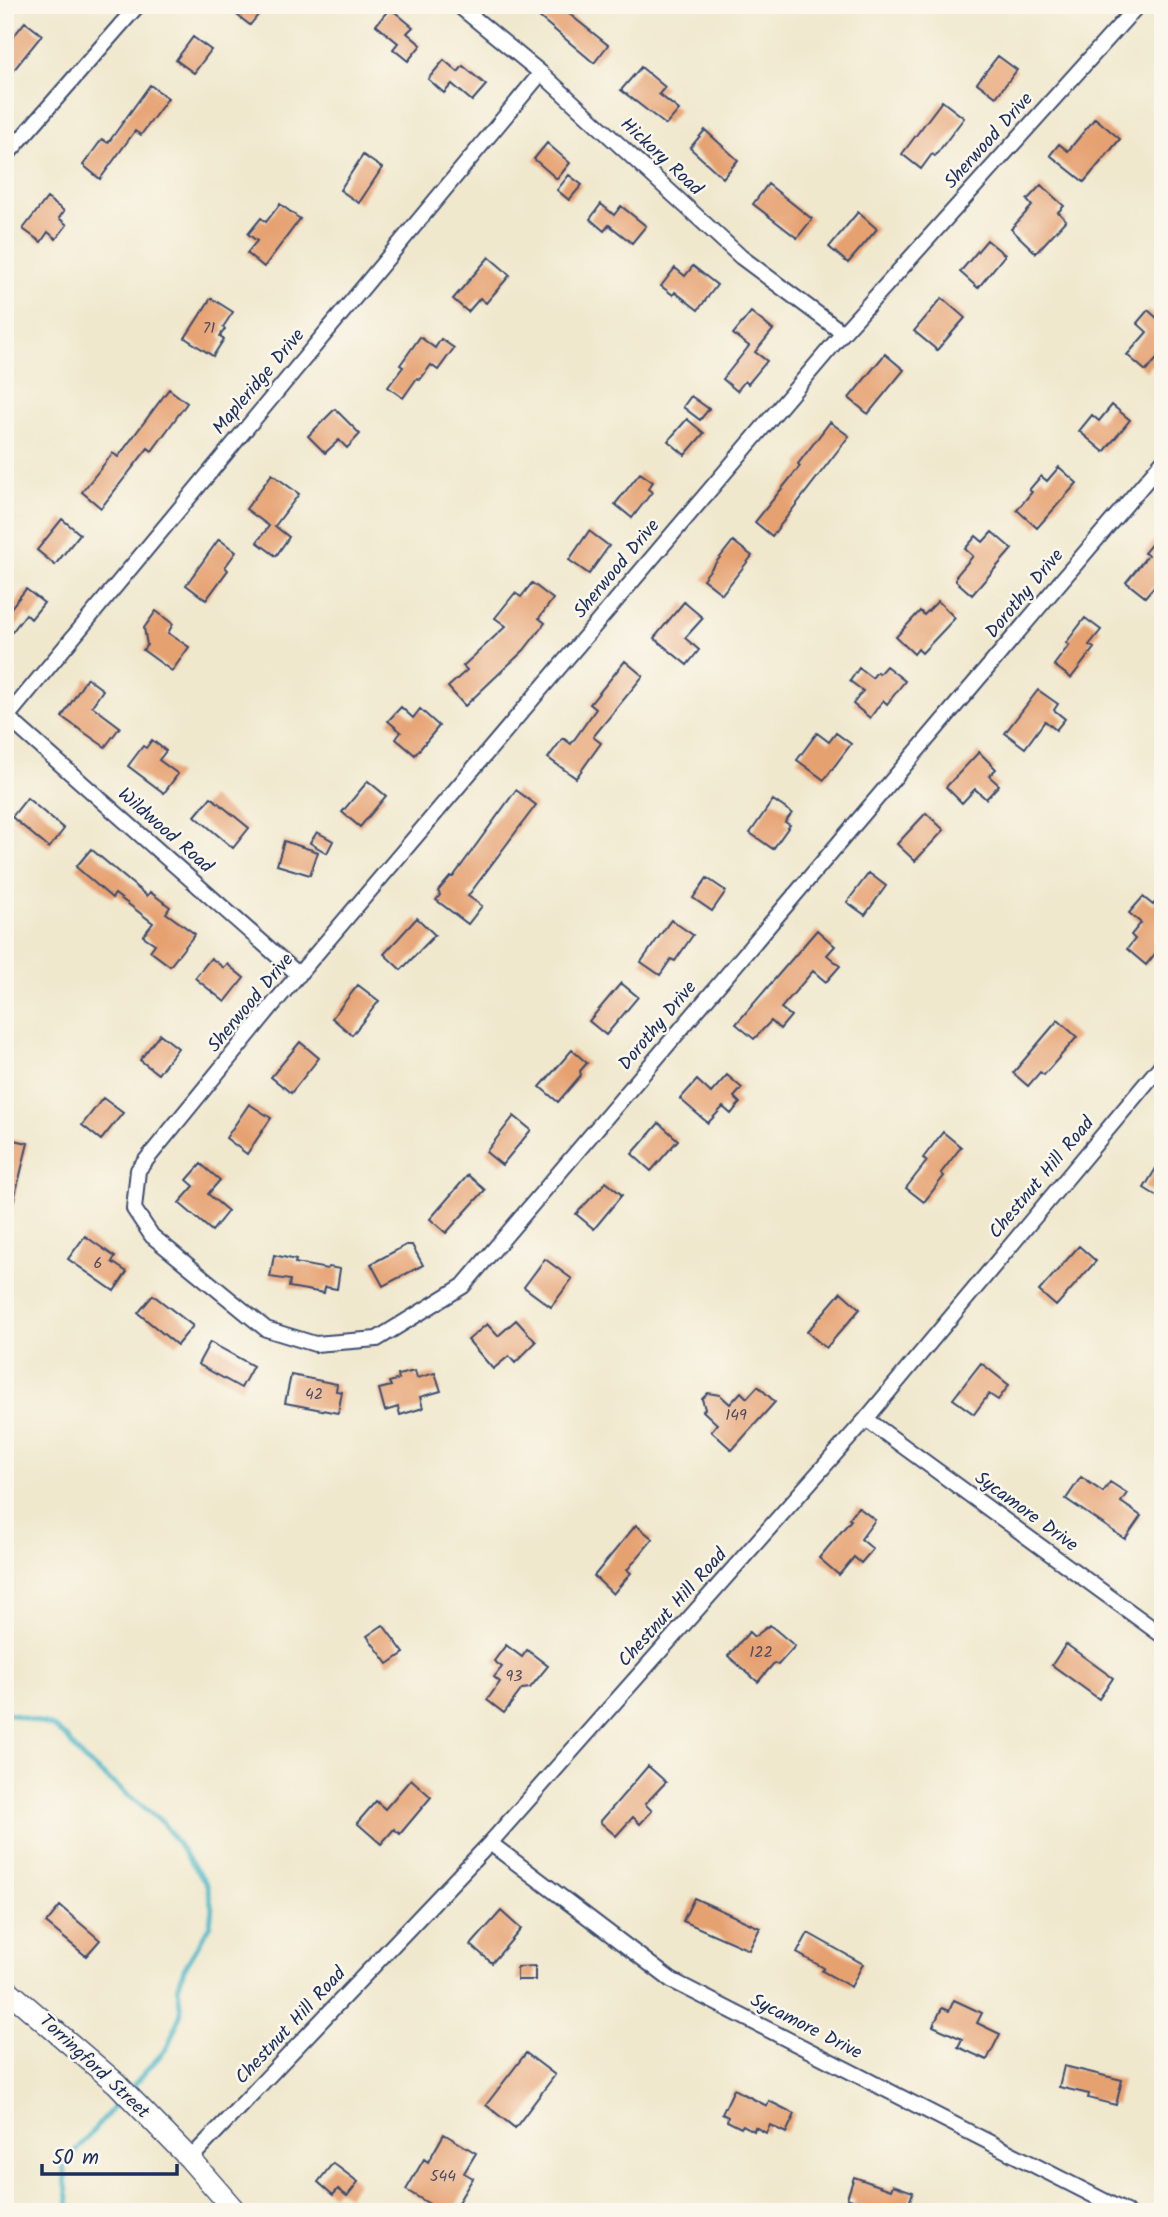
<svg xmlns="http://www.w3.org/2000/svg" width="1168" height="2217" font-family="Kalam,sans-serif">
<style>
.lines{fill:none;stroke-linecap:round;stroke-linejoin:round}
.stream{stroke:#4ab6c6;stroke-width:5}
.building{fill:#e6a171}
.minor-casing{stroke:#3b4b6f;stroke-width:18}
.secondary-casing{stroke:#3b4b6f;stroke-width:24}
.minor{stroke:#fff;stroke-width:14}
.secondary{stroke:#fff;stroke-width:21}
.labels{text-anchor:middle;dominant-baseline:central;stroke-width:5;stroke-linejoin:round;paint-order:stroke}
.number-label{font-size:16px;fill:#4e4c63}
.street-label{font-size:19px;fill:#1b2f5e;stroke:#fbf7ec}
</style>
<rect width="100%" height="100%" fill="#fbf7ec"/>
<filter id="ink" filterUnits="userSpaceOnUse"><feTurbulence type="fractalNoise" baseFrequency=".0143" numOctaves="2"/><feDisplacementMap in="SourceGraphic" scale="14" xChannelSelector="R" yChannelSelector="G"/><feConvolveMatrix kernelMatrix="1 2 1 2 8 2 1 2 1" color-interpolation-filters="sRGB"/></filter>
<filter id="wash" filterUnits="userSpaceOnUse"><feTurbulence type="fractalNoise" baseFrequency=".00686" numOctaves="4" result="noise"/><feDisplacementMap in="SourceGraphic" scale="28" xChannelSelector="R" yChannelSelector="G"/><feGaussianBlur stdDeviation="1.57" result="paint"/><feColorMatrix in="noise" values="0 0 0 0 0 0 0 0 0 0 0 0 0 0 0 0 0 1.4 0 .05"/><feComposite in="paint" operator="in"/></filter>
<g filter="url(#wash)">
<rect width="100%" height="100%" fill="#f0e8cd"/>
<g class="lines">
<path class="stream" d="M5 1712 52 1726 67 1738 83 1759 163 1823 207 1885 212 1908 210 1925 184 1969 178 1988 181 2013 167 2048 129 2090
M70 2212 63 2165 122 2098"/>
</g>
<g id="blocks">
<path class="building" d="M224 5H266L250 25Z
M525 5H558L608 45 594 63Z
M390 8 413 27 407 33 421 45 408 61 393 49 398 43 376 25Z
M25 22 42 35 5 81V47Z
M193 37 211 50 194 73 176 60Z
M998 56 1017 70 996 97 977 83Z
M444 60 458 72 463 66 486 85 472 101 452 84 444 93 428 79Z
M641 67 665 87 659 94 679 110 666 125 621 90Z
M150 85 168 98 141 135 135 131 100 179 83 165 102 139 108 143Z
M942 101 964 118 935 156 932 154 921 169 902 154Z
M1095 118 1120 139 1084 182 1050 155 1059 144 1068 151Z
M705 130 738 160 723 178 690 148Z
M547 143 570 163 557 179 534 159Z
M363 155 382 168 359 203 340 190Z
M569 175 582 185 569 200 557 190Z
M768 184 812 219 797 238 753 204Z
M1041 185 1064 206 1058 212 1066 220 1036 253 1011 229 1032 206 1027 200Z
M47 198 64 211 59 218 67 225 56 239 48 232 41 242 23 229Z
M280 204 300 219 264 267 247 253 257 241 248 234 261 218 266 222Z
M601 204 614 215 621 206 646 226 632 243 609 225 604 231 590 219Z
M858 212 877 229 848 263 829 247Z
M987 240 1005 255 978 288 960 272Z
M489 257 510 275 486 303 480 298 468 312 453 299Z
M693 266 717 285 698 310 675 292 673 295 661 286 675 268 685 276Z
M211 298 233 312 223 327 225 329 220 336 224 339 213 356 185 338Z
M942 298 965 318 937 350 914 331Z
M1148 310 1158 319 1163 314V352L1146 371 1127 355 1147 332 1137 323Z
M751 312 773 330 755 352 767 361 748 384 745 381 737 391 723 379 749 346 733 334Z
M420 337 435 348 441 339 454 348 438 370 431 365 420 380 417 378 403 398 388 387 403 367 400 365Z
M885 354 904 370 868 414 849 398Z
M169 389 187 403 152 451 148 448 101 508 82 492 113 453 118 457Z
M691 396 709 409 700 420 683 407Z
M1112 405 1130 420 1104 452 1079 431 1092 415 1099 421Z
M335 409 360 434 347 448 339 440 325 453 308 436Z
M687 419 704 433 685 455 668 441Z
M830 422 849 436 772 536 755 522 800 466 798 464Z
M1059 467 1077 483 1037 528 1017 510 1032 492 1029 490 1041 476 1047 481Z
M640 473 653 482 648 489 652 492 632 518 615 504Z
M272 474 299 494 275 526 289 537 276 556 257 542 269 526 246 509Z
M62 519 80 534 55 565 37 550Z
M1163 530V576L1145 597 1126 582 1148 555 1144 553Z
M589 531 609 546 589 574 569 560Z
M992 532 1012 549 972 595 956 581V576L973 556 965 549 976 536 983 542Z
M219 539 236 552 225 567 228 570 206 600 186 585Z
M733 541 752 556 722 594 703 579Z
M532 583 553 599 539 618 545 623 524 650 465 706 448 687 467 670 463 666 506 626 495 618 515 593 521 597Z
M26 589 44 603 31 619 26 614 5 641V615Z
M938 601 955 618 922 653 918 649 914 654 896 637 920 611 924 615Z
M684 602 703 618 685 638 699 650 687 665 654 638Z
M156 611 173 624 168 633 189 647 172 671 143 650 147 645 144 628Z
M1085 618 1101 630 1089 645 1094 648 1071 678 1054 665 1069 645 1066 643Z
M625 661 643 676 593 737 601 743 576 778 548 758 563 738 571 744 596 709 590 704Z
M886 666 905 681 887 704 883 700 870 718 853 704 863 691 850 681 859 668 872 678 877 672 879 674Z
M87 678 103 690 92 706 120 727 105 747 62 717Z
M1038 690 1058 704 1054 710 1065 719 1056 730 1045 721 1025 748 1005 733Z
M401 707 413 718 420 709 439 726 415 755 396 739 401 732 388 721Z
M817 733 829 742 836 733 851 744 824 780 797 760Z
M152 740 166 751 159 760 178 774 164 793 128 766 143 746 146 748Z
M979 752 996 769 989 776 999 785 986 799 975 789 962 803 946 787Z
M368 781 386 796 360 827 342 812Z
M516 790 536 805 468 896 482 906 468 924 436 900 440 895 438 891 450 877H453Z
M211 797 249 828 233 848 195 816Z
M27 798 64 829 49 848 12 817Z
M773 800 792 813 785 822 790 825 773 849 750 833Z
M926 813 944 830 915 861 897 844Z
M317 832 333 841 327 853 310 843Z
M284 841 318 852 310 875 277 865Z
M91 849 147 896 150 892 170 907 166 913 195 934 170 966 150 951 155 944 143 936 153 923 115 894 112 898 76 867Z
M869 873 886 886 865 915 847 902Z
M707 878 726 891 712 911 693 898Z
M1163 893V944L1146 965 1127 949 1135 939 1131 935 1141 923 1129 913 1143 897 1153 905Z
M417 918 435 935 401 970 384 954Z
M671 920 693 935 675 961 671 959 660 975 641 962Z
M817 930 835 946 827 955 840 966 826 982 813 971 781 1008 791 1016 780 1029 771 1021 754 1039 736 1024Z
M211 958 224 968 227 964 244 978 225 1002 195 978Z
M621 983 638 997 606 1035 589 1021Z
M358 985 379 1001 352 1035 332 1018Z
M1058 1020 1077 1037 1044 1075 1040 1072 1028 1086 1013 1073Z
M160 1034 178 1048 158 1074 140 1060Z
M300 1042 319 1058 291 1093 271 1077Z
M572 1050 587 1063 580 1071 581 1075 558 1102 540 1087Z
M727 1075 742 1088 734 1097 740 1103 731 1114 723 1107 708 1123 680 1099 697 1080 711 1093Z
M103 1098 123 1113 101 1140 82 1125Z
M249 1104 271 1118 247 1154 226 1138Z
M514 1116 531 1130 502 1165 486 1152Z
M659 1123 678 1140 651 1171 632 1154Z
M943 1132 961 1147 941 1173 944 1176 924 1202 906 1188 927 1161 923 1158Z
M5 1138 28 1143 11 1212H5Z
M1163 1157V1200L1144 1188Z
M201 1164 220 1180 208 1194 228 1211 212 1231 179 1203 194 1186 187 1180Z
M468 1175 485 1190 446 1233 430 1219Z
M606 1182 622 1195 594 1229 576 1214Z
M85 1236 115 1257 112 1262 127 1272 114 1291 68 1259Z
M406 1245H412L423 1265 383 1286 371 1264Z
M1079 1246 1096 1261 1056 1306 1039 1291Z
M274 1255 296 1260 295 1263 327 1269 329 1267 340 1269 337 1289 325 1287 324 1293 289 1287 290 1280 270 1277Z
M545 1259 572 1279 551 1307 524 1287Z
M841 1292 860 1309 826 1348 807 1332Z
M153 1295 193 1326 177 1345 138 1313Z
M516 1320 536 1342 515 1363 509 1356 493 1369 468 1340 487 1324 498 1336Z
M210 1342 253 1366 241 1388 198 1364Z
M981 1363 1009 1385 998 1400 989 1394 974 1414 953 1399Z
M415 1371 417 1378 435 1373 441 1391 420 1397 423 1408 400 1415 398 1407 385 1411 379 1389 391 1386 389 1382 399 1379 398 1375Z
M291 1375 337 1384 336 1391 342 1392 338 1413 285 1403Z
M758 1386 775 1402 732 1450 711 1431 717 1424 703 1411 705 1409 702 1399 708 1393 720 1395 730 1404 741 1392 747 1398Z
M1081 1477 1103 1492 1110 1482 1127 1493 1121 1502 1141 1516 1125 1539 1066 1499Z
M858 1507 875 1520 861 1539 873 1549 861 1563 854 1557 839 1575 819 1558 851 1520 849 1519Z
M636 1525 653 1539 627 1570 631 1573 613 1594 594 1576Z
M383 1625 404 1653 388 1664 367 1636Z
M770 1625 795 1646 778 1665 774 1663 758 1682 728 1656 749 1632 754 1637Z
M1066 1644 1113 1678 1099 1699 1052 1665Z
M506 1645 522 1657 527 1650 548 1666 530 1688 522 1689 504 1713 487 1700 500 1682 494 1677 502 1667 494 1661Z
M648 1766 666 1782 645 1804 652 1811 640 1824 633 1817 616 1836 600 1822Z
M411 1779 431 1797 400 1834 394 1829 381 1844 357 1823 376 1801 385 1809Z
M694 1898 760 1928 749 1950 683 1921Z
M60 1906 100 1940 86 1956 46 1923Z
M501 1911 521 1929 492 1963 471 1945Z
M808 1933 863 1964 851 1987 822 1971 824 1968 797 1953Z
M535 1966V1980H517V1967Z
M954 2000 982 2013 977 2023 1000 2034 987 2060 958 2047 962 2039 933 2026 942 2008 949 2011Z
M526 2053 555 2075 515 2128 486 2105Z
M1064 2066 1122 2080 1116 2105 1088 2098 1089 2094 1059 2087Z
M734 2089 767 2106 769 2101 795 2114 786 2133 770 2125 766 2133 755 2127 754 2131 743 2125 741 2128 727 2121 728 2117 722 2114Z
M444 2134 476 2153 464 2173 473 2178 452 2212H443L406 2190 424 2159 428 2162Z
M333 2163 358 2182 347 2196 338 2189 333 2195 318 2182Z
M854 2177 891 2190 893 2185 913 2192 906 2212H868L853 2206 855 2201 847 2198Z"/>
</g>
</g>
<g filter="url(#ink)">
<use href="#blocks" fill-opacity="0" stroke="#3b4b6f" stroke-width="2"/>
<g class="lines">
<g class="minor-casing">
<path id="minor" d="M458 5 541 73 741 257 843 333
M1138 5 843 333 271 1007 138 1170 134 1209 152 1236 266 1329 315 1344 377 1339 463 1286 1163 461
M5 157 138 5
M5 715 299 975
M7 717 541 73
M866 1419 1163 1636
M490 1843 671 1980 1126 2212
M190 2159 490 1843 866 1419 1163 1063"/>
</g>
<g class="secondary-casing">
<path id="secondary" d="M5 1988 116 2083 190 2159 236 2212"/>
</g>
<use href="#minor" class="minor"/>
<use href="#secondary" class="secondary"/>
</g>
</g>
<g class="labels">
<g class="number-label">
<text x="209" y="328">71</text>
<text x="98" y="1263">6</text>
<text x="314" y="1394">42</text>
<text x="736" y="1415">149</text>
<text x="761" y="1652">122</text>
<text x="514" y="1676">93</text>
<text x="443" y="2176">544</text>
</g>
<g class="street-label">
<text transform="translate(989 141) rotate(-48)">Sherwood Drive</text>
<text transform="translate(661 157) rotate(43)">Hickory Road</text>
<text transform="translate(259 382) rotate(-50)">Mapleridge Drive</text>
<text transform="translate(617 569) rotate(-50)">Sherwood Drive</text>
<text transform="translate(1025 594) rotate(-50)">Dorothy Drive</text>
<text transform="translate(165 831) rotate(41)">Wildwood Road</text>
<text transform="translate(251 1003) rotate(-50)">Sherwood Drive</text>
<text transform="translate(658 1026) rotate(-50)">Dorothy Drive</text>
<text transform="translate(1042 1178) rotate(-50)">Chestnut Hill Road</text>
<text transform="translate(1026 1512) rotate(36)">Sycamore Drive</text>
<text transform="translate(673 1608) rotate(-48)">Chestnut Hill Road</text>
<text transform="translate(291 2026) rotate(-47)">Chestnut Hill Road</text>
<text transform="translate(806 2027) rotate(27)">Sycamore Drive</text>
<text transform="translate(94 2067) rotate(43)">Torringford Street</text>
</g>
</g>
<rect width="1168" height="2217" fill="none" stroke="#fbf7ec" stroke-width="28"/>
<path d="M42 2164v10h135v-10" fill="none" stroke="#1b2f5e" stroke-width="3.5"/>
<text x="52" y="2164" font-size="21" fill="#1b2f5e" stroke="#fbf7ec" stroke-width="5" paint-order="stroke">50 m</text>
</svg>
